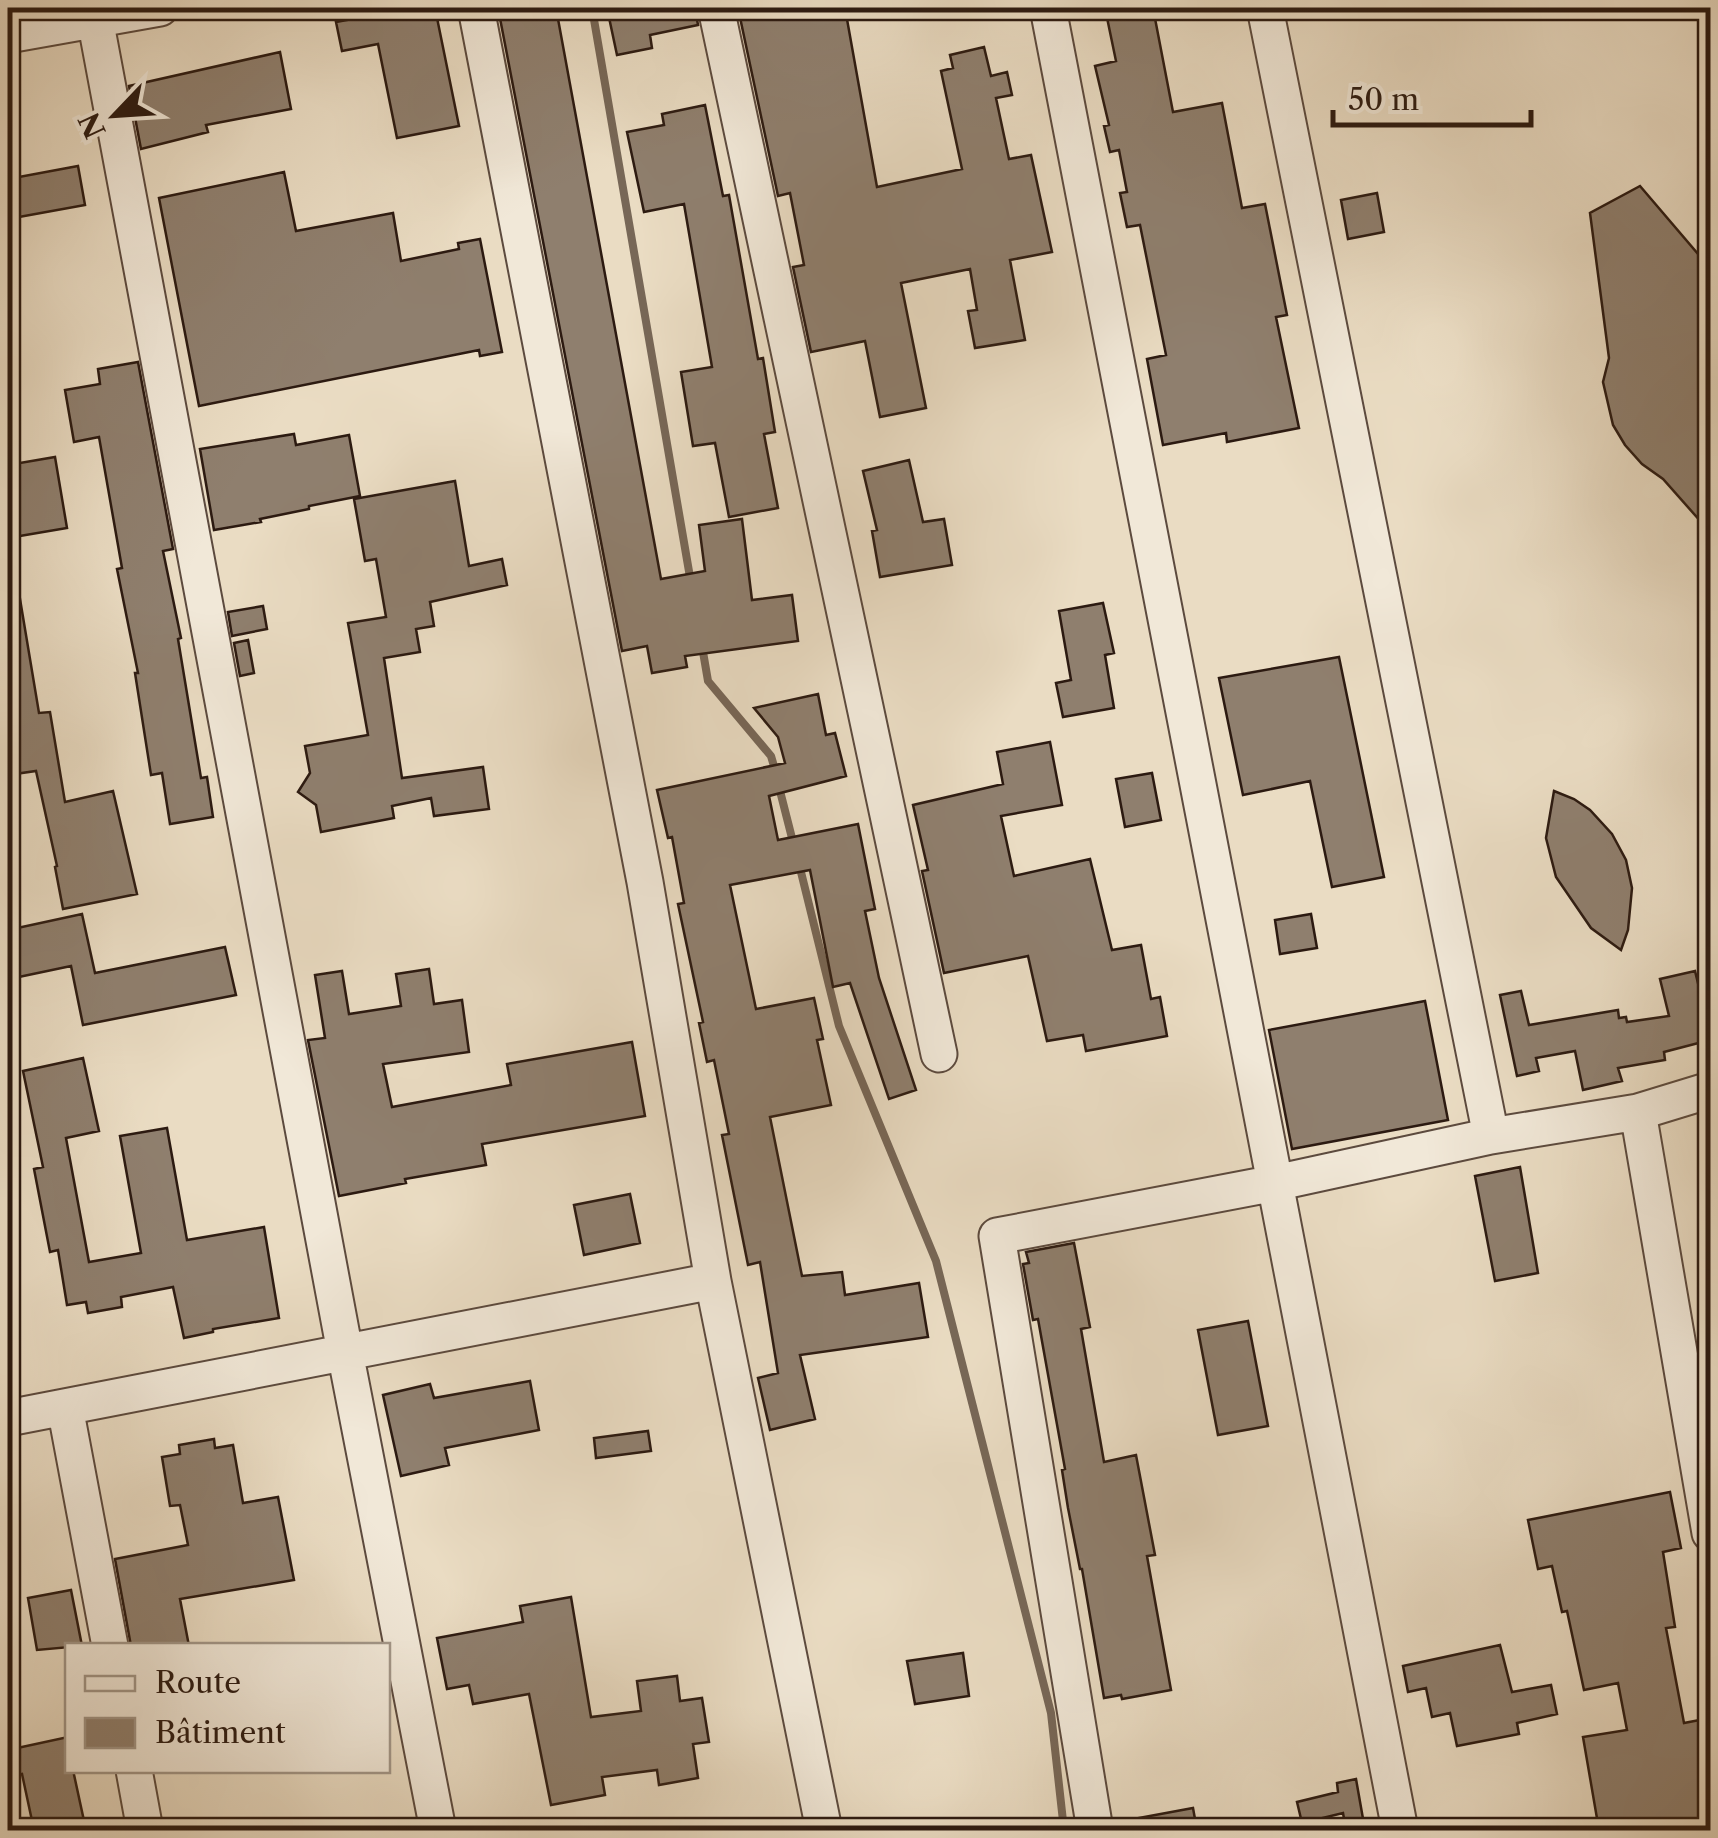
<svg xmlns="http://www.w3.org/2000/svg" width="1718" height="1838" font-family="'Libre Caslon Text',serif">
<style>
.lines{fill:none;stroke-linecap:round;stroke-linejoin:round}
.stream{stroke:#776757;stroke-width:8}
.building{fill:#8f7f6e;stroke:#2c1a11;stroke-width:2.5}
.minor-casing{stroke:#5c4a3e;stroke-width:39}
.minor{stroke:#f1e8d8;stroke-width:35}
</style>
<rect width="100%" height="100%" fill="#eadcc3"/>
<filter id="stains"><feTurbulence type="fractalNoise" baseFrequency=".002" numOctaves="4"/><feColorMatrix values="0 0 0 0 .2 0 0 0 0 .09 0 0 0 0 .02 0 0 0 .5 -.17"/></filter>
<radialGradient id="worn" r=".72"><stop offset=".6" stop-color="#630" stop-opacity="0"/><stop offset="1" stop-color="#630" stop-opacity=".3"/></radialGradient>
<g class="lines">
<path class="stream" d="M592 8 691 583
M702 646 708 681 771 756 776 773
M779 787 794 846
M799 864 839 1026 936 1261 1051 1713 1064 1830"/>
</g>
<path class="building" d="M412 8H435L459 126 397 138 378 44 342 51 336 22Z
M498 8H556L661 579 705 571 699 525 742 519 752 600 792 595 798 641 685 656 687 667 652 673 647 646 622 651Z
M607 8H695L698 25 650 35 652 48 617 55Z
M738 8H845L877 187 962 169 941 71 953 68 950 55 984 47 991 76 1007 72 1012 95 996 98 1009 159 1031 155 1052 252 1010 260 1025 340 975 348 968 311 977 310 970 269 901 283 926 408 880 417 865 341 811 352 793 267 804 265 790 193 778 196Z
M1105 8H1153L1173 112 1222 103 1242 208 1265 204 1287 315 1276 317 1299 428 1227 442 1226 433 1163 445 1147 359 1166 355 1140 225 1127 227 1120 193 1127 192 1119 150 1110 152 1104 126 1109 125 1095 66 1116 61Z
M280 52 291 109 206 125 208 132 141 149 129 86Z
M705 105 723 196 729 195 758 359 763 358 775 432 764 434 778 508 729 517 715 443 693 446 681 372 712 367 684 204 644 212 627 132 664 125 662 114Z
M78 166 85 205 8 219V179Z
M284 172 296 231 393 213 401 261 459 249 458 243 480 239 502 352 480 356 479 350 199 406 159 198Z
M1640 186 1710 268V532L1663 479 1642 464 1625 445 1613 425 1603 382 1609 358 1590 213Z
M1377 193 1384 232 1348 239 1341 200Z
M138 362 173 549 163 551 181 638 178 639 201 778 207 777 213 817 170 824 162 773 151 775 135 673H138L117 569 122 568 99 437 74 442 65 390 100 384 98 369Z
M294 434 296 445 349 435 360 496 309 506V509L260 519 261 522 214 530 200 449Z
M55 457 67 528 8 538V465Z
M909 460 923 522 944 519 952 565 880 577 872 531 877 530 863 471Z
M455 481 469 566 502 559 507 585 430 602 434 626 416 629 420 652 384 658 402 778 483 767 489 809 434 816 431 798 392 806 394 818 321 832 316 805 298 792 310 773 305 746 368 735 348 623 386 617 376 559 365 561 354 499Z
M19 593 39 713 50 712 65 802 113 791 137 894 63 909 55 867 57 866 36 771 8 775V594Z
M1103 603 1114 653 1105 655 1114 708 1063 717 1056 683 1071 680 1059 611Z
M263 606 267 629 232 636 228 612Z
M248 640 254 673 240 676 234 643Z
M1339 657 1384 877 1332 887 1310 781 1243 795 1219 678Z
M818 694 826 735 835 733 846 776 769 796 778 840 858 824 875 909 865 911 879 978 916 1090 889 1099 850 983 833 987 810 870 730 885 756 1009 814 998 823 1039 817 1040 831 1105 770 1117 802 1276 842 1272 845 1295 919 1283 928 1337 800 1355 815 1419 770 1430 758 1378 778 1373 760 1262 748 1265 722 1135 729 1134 714 1060 707 1062 699 1023 703 1022 678 904 684 903 672 837 668 838 657 790 785 763 778 737 754 708Z
M1050 742 1062 805 1001 816 1014 876 1090 859 1112 950 1141 945 1151 999 1160 997 1167 1036 1086 1051 1083 1035 1047 1041 1028 956 944 973 922 871 928 870 913 805 1003 784 997 752Z
M1152 773 1161 820 1125 827 1116 779Z
M1554 791 1574 799 1590 810 1612 834 1626 860 1632 888 1628 930 1621 950 1591 928 1556 877 1546 838Z
M82 914 95 973 225 947 236 995 83 1025 71 966 14 978 8 949V930Z
M1311 914 1317 948 1280 954 1275 920Z
M429 969 434 1004 462 1000 469 1052 383 1064 392 1107 511 1085 507 1064 632 1042 645 1116 482 1144 486 1165 405 1179 406 1183 339 1196 308 1040 325 1038 315 975 342 971 349 1014 401 1006 396 974Z
M1695 971 1705 1012 1710 1010V1040L1664 1052 1665 1060 1618 1068 1622 1081 1583 1090 1575 1051 1536 1058 1539 1071 1517 1076 1500 995 1521 991 1529 1025 1618 1010 1619 1018 1626 1017 1627 1022 1669 1016 1660 979Z
M1425 1001 1448 1120 1292 1149 1269 1030Z
M83 1058 99 1131 66 1138 89 1262 141 1253 120 1136 167 1128 187 1240 264 1227 279 1318 213 1329V1332L184 1338 173 1287 121 1297 122 1307 88 1313 86 1302 67 1305 58 1250 50 1252 34 1169 43 1167 23 1071Z
M1520 1167 1538 1273 1495 1281 1475 1176Z
M630 1194 640 1243 584 1255 574 1205Z
M1074 1243 1090 1327 1081 1329 1104 1462 1136 1455 1155 1555 1147 1556 1171 1690 1122 1699 1121 1695 1104 1698 1082 1569H1080L1068 1508 1062 1470 1065 1469 1038 1319 1033 1320 1023 1264 1029 1263 1026 1252Z
M1248 1321 1268 1426 1218 1435 1198 1330Z
M530 1381 539 1430 445 1448 449 1465 401 1476 383 1395 430 1384 434 1398Z
M648 1431 651 1451 596 1458 594 1438Z
M214 1439 215 1448 233 1445 243 1503 278 1497 294 1580 180 1599 189 1646H131L115 1559 188 1545 180 1505 170 1506 162 1457 180 1454 179 1445Z
M1670 1492 1681 1548 1663 1552 1675 1627 1666 1628 1684 1723 1710 1718V1830H1599L1583 1737 1627 1730 1618 1683 1584 1690 1567 1611 1562 1612 1552 1566 1538 1569 1528 1520Z
M71 1590 82 1646 37 1650 28 1598Z
M571 1597 591 1717 641 1711 637 1681 677 1676 680 1701 702 1698 709 1742 693 1744 698 1778 659 1785 657 1770 602 1777 605 1795 551 1805 529 1694 473 1704 469 1685 447 1689 437 1638 523 1622 520 1606Z
M1500 1645 1512 1692 1551 1685 1557 1714 1517 1723 1519 1734 1457 1746 1450 1713 1432 1717 1426 1688 1408 1692 1403 1666Z
M963 1653 969 1696 915 1704 907 1661Z
M68 1737V1770H73L86 1830H34L22 1774 11 1776 8 1750Z
M1356 1779 1365 1830H1346L1343 1813 1302 1823 1297 1802 1338 1792 1337 1783Z
M1193 1808 1197 1830H1129L1128 1820Z"/>
<g class="lines">
<g class="minor-casing">
<path id="minor" d="M93 8 345 1352 438 1830
M716 8 939 1054
M1048 8 1400 1830
M1265 8 1491 1136 1638 1112 1710 1533
M8 35 160 8
M1638 1112 1710 1090
M713 1281 824 1830
M65 1407 110 1646
M8 1418 713 1281 645 882 476 8
M134 1770 145 1830
M1095 1830 997 1236 1275 1183 1491 1136"/>
</g>
<use href="#minor" class="minor"/>
</g>
<rect width="1718" height="1838" fill="none" stroke="#eadcc3" stroke-width="40"/>
<rect x="10" y="10" width="1698" height="1818" fill="none" stroke="#2c1a11" stroke-width="5"/>
<rect x="20" y="20" width="1678" height="1798" fill="none" stroke="#2c1a11" stroke-width="2.5"/>
<rect x="65" y="1643" width="325" height="130" fill="#f1e8d8" stroke="#a29688" stroke-width="2.5"/>
<rect x="85" y="1676" width="50" height="15" fill="#f1e8d8" stroke="#a29688" stroke-width="2.5"/>
<text x="155" y="1693" font-size="30" fill="#2c1a11">Route</text>
<rect x="85" y="1718" width="50" height="30" fill="#8f7f6e" stroke="#a29688" stroke-width="2.5"/>
<text x="155" y="1743" font-size="30" fill="#2c1a11">Bâtiment</text>
<g transform="translate(115 115) rotate(245)" stroke="#f1e8d8" stroke-width="8" paint-order="stroke">
<path d="M0-8L18 38L0 25L-18 38Z" fill="#2c1a11"/>
<text y="-15" font-size="28" font-weight="bold" text-anchor="middle" fill="#2c1a11">N</text>
</g>
<path d="M1333 110v15h198v-15" fill="none" stroke="#2c1a11" stroke-width="5"/>
<text x="1348" y="110" font-size="30" fill="#2c1a11" stroke="#f1e8d8" stroke-width="8" paint-order="stroke">50 m</text>
<rect width="100%" height="100%" filter="url(#stains)"/>
<rect width="100%" height="100%" fill="url(#worn)"/>
</svg>
